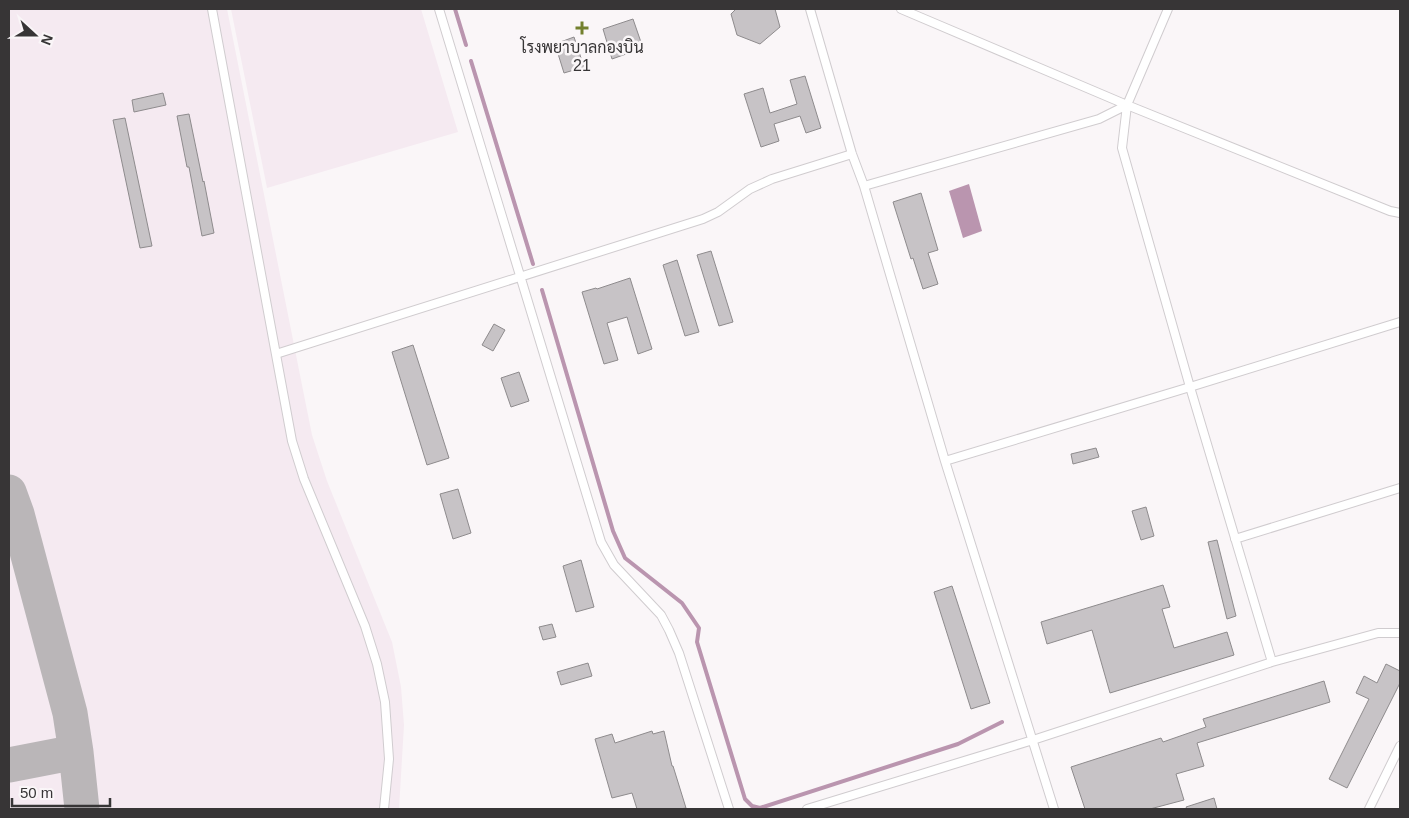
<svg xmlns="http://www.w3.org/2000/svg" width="1409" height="818" font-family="Helvetica,Sarabun,sans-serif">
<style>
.built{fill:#f5eaf1}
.water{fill:#ba95af}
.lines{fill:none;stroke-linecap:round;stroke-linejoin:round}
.stream{stroke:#ba95af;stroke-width:4}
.taxiway{stroke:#bab6b8;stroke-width:35}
.building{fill:#c7c3c6;stroke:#8e8b8d}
.lane-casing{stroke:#d0cccf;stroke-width:10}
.lane{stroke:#fff;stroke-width:8}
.poi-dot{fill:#73802e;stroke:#faf6f8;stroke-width:2}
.labels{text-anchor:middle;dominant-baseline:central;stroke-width:5;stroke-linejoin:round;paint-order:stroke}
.poi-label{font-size:16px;fill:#373536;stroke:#faf6f8}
</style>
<rect width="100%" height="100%" fill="#faf6f8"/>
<path class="built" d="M9 9H227L312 435 327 481 392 642 401 687 404 725 399 809H9Z
M231 9H421L458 132 267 188Z"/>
<path class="water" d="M969 184 982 231 963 238 949 191Z"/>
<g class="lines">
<path class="stream" d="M455 9 466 45
M471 61 533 264
M542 290 613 531 625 558 682 603 699 628 697 642 745 799 752 806 760 808 958 744 1002 722"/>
<path class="taxiway" d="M9 492 17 514 70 713 76 752 82 809
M9 765 76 752"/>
</g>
<path class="building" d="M736 9H775L780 27 760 44 737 35 731 14Z
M633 19 643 48 612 59 603 29Z
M574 37 584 67 564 73 555 44Z
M805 76 821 128 806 133 800 116 774 124 779 141 761 147 744 94 763 88 770 113 797 104 790 80Z
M163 93 166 105 134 112 132 100Z
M189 114 203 182 204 181 214 233 202 236 189 167H187L177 116Z
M125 118 152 246 140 248 113 120Z
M921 193 938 250 928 253 938 284 923 289 913 258 911 259 893 202Z
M711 251 733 322 719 326 697 255Z
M677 260 699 332 685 336 663 265Z
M630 278 652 349 638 354 627 317 607 323 618 360 604 364 582 292 596 288 597 289Z
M494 324 505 330 493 351 482 345Z
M413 345 449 458 427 465 392 352Z
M519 372 529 401 511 407 501 378Z
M1096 448 1099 457 1073 464 1071 454Z
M458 489 471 533 453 539 440 494Z
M1146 507 1154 536 1141 540 1132 511Z
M1217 540 1236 616 1227 619 1208 542Z
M581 560 594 607 576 612 563 566Z
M1163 585 1170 607 1162 609 1174 648 1227 632 1234 655 1110 693 1092 630 1047 644 1041 622Z
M952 586 990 703 971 709 934 592Z
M552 624 556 637 543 640 539 627Z
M588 663 592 676 561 685 557 672Z
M1386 664 1400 671V683L1347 788 1329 779 1369 699 1356 693 1364 676 1377 683Z
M1324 681 1330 702 1197 743 1204 766 1176 774 1184 800 1150 809H1085L1071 767 1161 738 1163 742 1206 727 1203 719Z
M652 731 653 734 664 731 672 766H673L686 808 680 809H637L632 793 612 798 595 739 612 734 615 743Z
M1214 798 1217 809H1187L1186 807Z"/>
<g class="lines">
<g class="lane-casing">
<path id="lane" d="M212 9 292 441 304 479 365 626 377 664 385 702 389 759 384 809
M439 9 601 542 614 565 661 615 669 630 679 653 729 809
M810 9 852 154 864 186 945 461 1054 809
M901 9 1127 105 1390 211 1400 213
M1168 9 1127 105 1122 148 1190 387 1272 662
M864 186 1099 119 1127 105
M276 354 703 219 718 212 750 189 772 179 852 154
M945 461 1190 387 1400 322
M1235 539 1400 488
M807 809 1033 740 1272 662 1378 633H1400
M1369 809 1400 746"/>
</g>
<use href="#lane" class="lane"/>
</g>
<path class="poi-dot" d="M579.5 20.5h5v5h5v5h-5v5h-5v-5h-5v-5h5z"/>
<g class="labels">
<g class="poi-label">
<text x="582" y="47">โรงพยาบาลกองบิน<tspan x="582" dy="18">21</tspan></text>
</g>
</g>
<rect width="1409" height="818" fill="none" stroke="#373536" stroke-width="20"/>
<g transform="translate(35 35) rotate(111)" stroke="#faf6f8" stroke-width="4" paint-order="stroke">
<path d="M0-4L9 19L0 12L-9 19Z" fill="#373536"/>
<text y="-8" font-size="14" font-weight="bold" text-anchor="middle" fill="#373536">N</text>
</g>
<path d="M12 798v8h98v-8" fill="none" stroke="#373536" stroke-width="2.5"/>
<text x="20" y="798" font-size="15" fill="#373536" stroke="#faf6f8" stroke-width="4" paint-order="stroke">50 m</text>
</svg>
